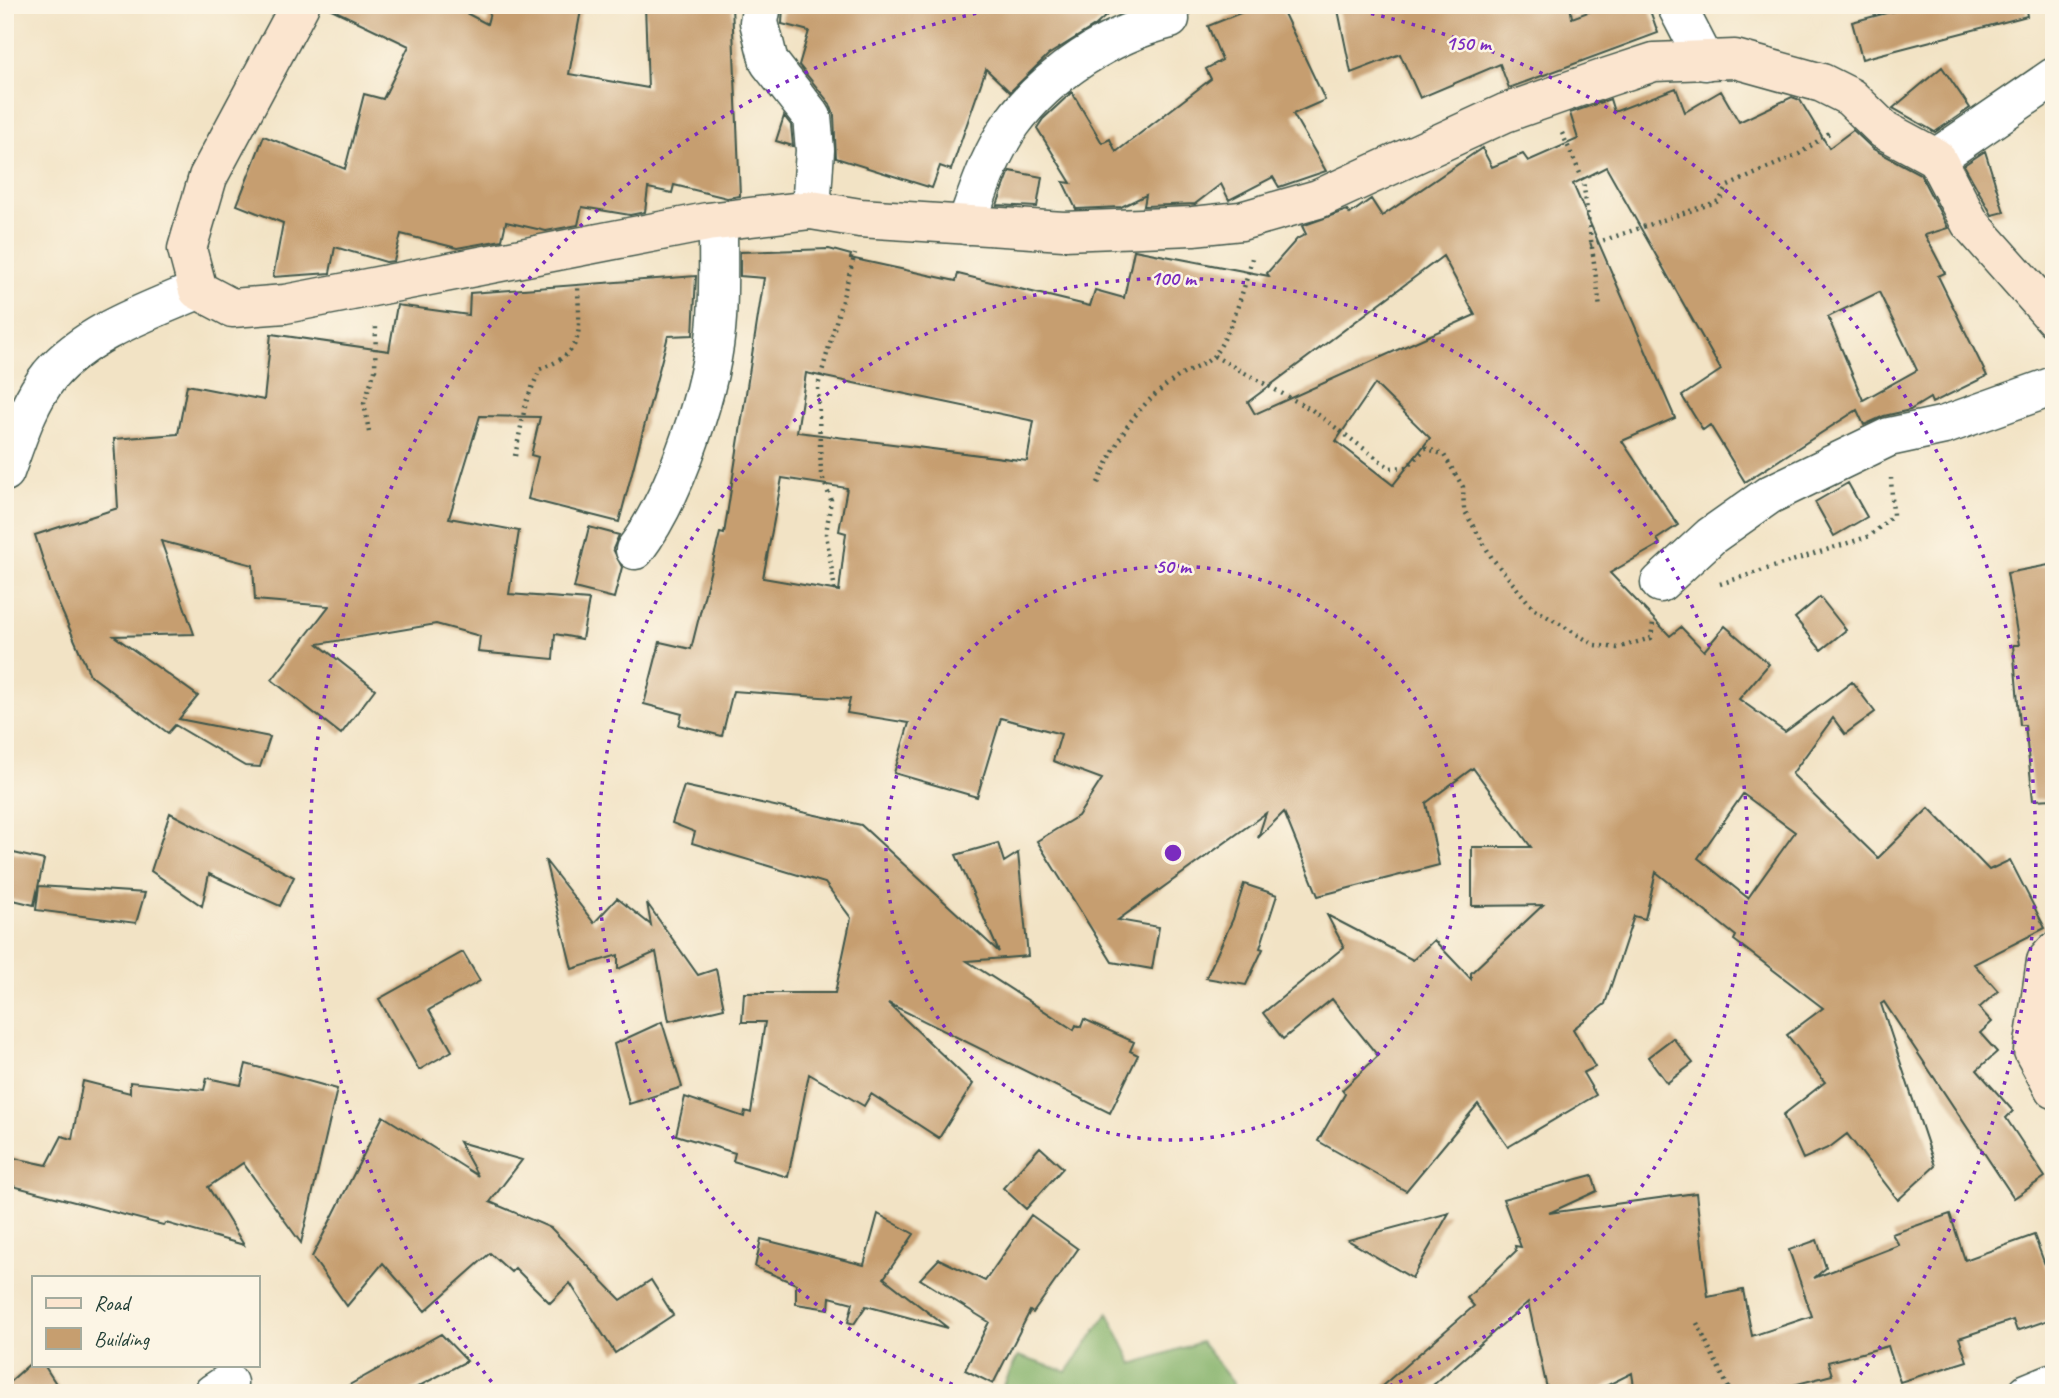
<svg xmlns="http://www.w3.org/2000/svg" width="2059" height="1398" font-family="Caveat,sans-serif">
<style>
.forest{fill:#86b36c;stroke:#527850;stroke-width:2}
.building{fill:#c69e6f;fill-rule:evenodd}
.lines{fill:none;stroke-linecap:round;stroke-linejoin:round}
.street-casing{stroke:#3f564a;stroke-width:41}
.secondary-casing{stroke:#3f564a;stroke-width:41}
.path{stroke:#3f564a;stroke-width:4.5;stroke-dasharray:2 5;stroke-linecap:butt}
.street{stroke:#fff;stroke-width:38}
.secondary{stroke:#fbe5cf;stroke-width:38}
.ring{fill:none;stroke:#7b2cbf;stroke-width:3.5;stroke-dasharray:3.5 7}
.centre{fill:#7b2cbf;stroke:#fcf5e5;stroke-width:3.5}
.ring-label{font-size:21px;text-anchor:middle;font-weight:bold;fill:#7b2cbf;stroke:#fcf5e5;stroke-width:5;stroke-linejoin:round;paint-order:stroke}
</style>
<rect width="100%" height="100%" fill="#fcf5e5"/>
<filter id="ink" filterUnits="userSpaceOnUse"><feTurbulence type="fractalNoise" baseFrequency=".0143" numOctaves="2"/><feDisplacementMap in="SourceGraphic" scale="14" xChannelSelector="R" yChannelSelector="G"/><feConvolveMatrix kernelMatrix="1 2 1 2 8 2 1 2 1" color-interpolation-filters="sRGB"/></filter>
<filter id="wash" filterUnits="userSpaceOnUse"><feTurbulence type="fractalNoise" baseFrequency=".00686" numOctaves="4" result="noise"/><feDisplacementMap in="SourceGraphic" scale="28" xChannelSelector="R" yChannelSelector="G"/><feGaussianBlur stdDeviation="1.57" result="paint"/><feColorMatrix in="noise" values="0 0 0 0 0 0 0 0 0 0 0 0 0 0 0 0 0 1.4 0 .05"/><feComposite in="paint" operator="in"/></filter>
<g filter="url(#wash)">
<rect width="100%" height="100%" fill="#f2e3c5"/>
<path class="forest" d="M1108 1313 1133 1364 1201 1342 1233 1383 1234 1393H1000L1018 1356 1067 1372Z"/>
<g id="blocks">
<path class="building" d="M323 5H451L487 24 492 5H582L569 74 648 88 645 5H732L740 196 727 198 674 185 672 193 648 188 645 212 630 215 582 207 578 225 546 231 506 222 502 240 457 248 401 234 394 261 386 262 335 247 330 273 273 277 283 223 237 205 264 136 345 169 364 94 383 99 409 46Z
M783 5H1118L1096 25 1048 55 1010 92 986 69 951 170 940 166 932 188 836 158 834 115 830 104 799 65 809 31 782 24Z
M1260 5H1280L1325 100 1293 114 1326 171 1279 187 1273 177 1229 200 1221 184 1195 204 1144 206 1146 195 1121 207 1076 209 1063 182 1071 183 1037 128 1043 119 1072 92 1102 143 1110 139 1116 152 1211 79 1206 69 1222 60 1208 26Z
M1337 5H1570L1572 18 1607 5H1648L1658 33 1509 88 1500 64 1420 98 1400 54 1351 73Z
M1917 5H2025L2027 16 1862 59 1852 22Z
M1942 67 1970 108 1935 132 1893 108Z
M1676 88 1685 112 1721 91 1739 122 1792 97 1800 100 1829 148 1853 130 1873 149 1920 174 1948 228 1925 235 1945 273 1938 276 1987 376 1932 403 1930 398 1910 410 1884 416 1864 425 1857 410 1745 482 1710 425 1703 430 1682 396 1721 370 1606 167 1573 184 1675 418 1622 441 1678 525 1657 539 1660 544 1610 573 1670 636 1681 627 1704 651 1725 626 1769 664 1739 699 1785 732 1852 682 1875 712 1845 734 1833 718 1792 774 1878 858 1929 808 1989 870 2010 860 2045 928 1974 964 1998 991 1979 1008 1992 1022 1980 1033 1997 1052 1977 1070 2013 1111 2006 1118 2045 1177 2014 1198 1884 1002 1881 1004 1935 1166 1898 1200 1847 1134 1830 1147 1803 1159 1783 1115 1825 1082 1787 1035 1823 1008 1734 940 1736 936 1656 872 1645 919 1634 916 1605 1004 1573 1029 1595 1067 1583 1073 1596 1095 1508 1147 1478 1104 1406 1191 1318 1141 1345 1094 1342 1090 1378 1056 1332 999 1283 1039 1263 1013 1344 947 1327 915 1413 960 1434 940 1471 979V973L1543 905 1472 906V847H1531L1473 768 1426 803 1439 865 1318 896 1284 812 1258 838 1266 813 1118 920 1159 927 1152 969 1112 962 1037 841 1078 816 1102 779 1053 761 1061 734 1001 718 977 797 894 773 909 723 847 713 850 699 733 691 722 736 679 725 682 714 644 704 660 642 691 649 720 533 724 534 764 278 740 276V252L829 249 851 255 850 258 956 281 958 274 1090 306 1095 290 1124 298 1134 250 1269 276 1267 273 1297 239 1306 234 1302 226 1347 210 1350 214 1371 199 1382 216 1482 148 1492 167 1523 154 1528 161 1578 139 1570 113 1610 99 1614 112ZM1443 256 1475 315 1255 414 1248 402ZM1879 292 1917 370 1863 400 1828 317ZM806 373 1034 421 1027 461 797 432ZM1375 384 1430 438 1393 485 1336 441ZM782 478 847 488 839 531 846 533 839 591 763 578ZM1743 794 1795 832 1748 898 1698 858Z
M784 116 791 125 793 146 776 141Z
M1985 151 2004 212 1992 215 1964 165Z
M1010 171 1042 177 1037 207 997 205Z
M696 276 693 335 668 336 619 522 528 499 538 457 531 455 540 417 480 416 449 518 519 531 509 594 589 600 582 639 555 634 553 659 478 652 480 636 436 624 318 644 375 689 341 734 272 680 329 606 255 600 253 565 161 541 194 634 114 636 198 696 179 719 270 737 260 767 245 766 175 725 168 733 90 675 53 591 35 535 118 508 114 439 178 434 187 385 264 400 271 334 389 351 397 305 469 315 470 293Z
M1848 483 1867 517 1834 536 1815 502Z
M589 527 619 535 613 549 622 567 614 598 574 588Z
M2054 564V799L2033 800 2025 725H2020L2013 645H2019L2007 573Z
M1820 597 1846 630 1821 650 1795 618Z
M684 786 861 825 999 952 956 855 998 843 1004 862 1018 853 1028 956 967 961 1074 1030 1076 1025 1081 1027 1084 1019 1134 1042 1130 1051 1138 1055 1110 1113 888 1003 973 1084 939 1138 871 1094 864 1106 809 1074 788 1177 733 1161 735 1153 676 1135 685 1097 744 1117 745 1111 751 1113 765 1022H742L744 993H835L851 918 825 883 692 843 695 832 672 823Z
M170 813 294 877 280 906 209 874 202 906 151 871Z
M5 851 44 860 34 905 5 898Z
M545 860 594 923 617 898 651 925 647 903 698 975 716 969 724 1008 669 1021 656 952 618 969V955L572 969Z
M1244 884 1277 895 1260 948 1263 949 1246 985 1206 978 1233 919Z
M39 886 145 893 136 923 36 910Z
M463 952 480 981 429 1010 452 1051 419 1070 379 999Z
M662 1022 682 1087 629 1104 614 1044Z
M1673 1038 1693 1063 1667 1083 1648 1057Z
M246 1064 337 1089 301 1243 243 1163 208 1187 244 1245 166 1223 163 1225 5 1184V1156L47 1165 62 1136 72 1139 83 1081 130 1093V1082L204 1090 207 1078 241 1085Z
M383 1116 478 1176 459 1142 522 1160 490 1202 551 1228 621 1300 651 1280 673 1315 615 1353 570 1283 550 1303 515 1268 511 1272 490 1253 425 1311 383 1263 347 1306 312 1257Z
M1040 1147 1063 1168 1026 1209 1003 1188Z
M1592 1175 1597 1191 1549 1213 1696 1193 1708 1297 1743 1290 1752 1336 1812 1316 1789 1250 1817 1240 1826 1268 1814 1278 1899 1245 1892 1234 1950 1214 1965 1260 2034 1235 2054 1289V1318L2017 1331 2013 1320 1959 1338 1967 1361 1900 1382 1888 1346 1828 1362 1832 1375 1762 1393H1635L1632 1373 1592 1393H1548L1528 1302 1424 1393H1374L1474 1306 1467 1298 1516 1251 1515 1246 1521 1247 1503 1199Z
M1449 1213 1412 1278 1348 1240Z
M878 1214 914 1234 884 1278 948 1328 866 1306 854 1324 848 1322 853 1303 830 1297 829 1309 796 1304V1284L755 1267 761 1239 864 1265Z
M1031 1215 1078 1249 1033 1313 1030 1311 993 1384 965 1370 989 1322 920 1279 939 1259 985 1281Z
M441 1334 467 1361 406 1393H335Z
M33 1361V1365H44L62 1393H5V1386Z"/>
</g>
</g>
<g filter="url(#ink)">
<use href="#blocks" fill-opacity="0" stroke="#3f564a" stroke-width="2"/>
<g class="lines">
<g class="street-casing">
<path id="street" d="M762 5 759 22 769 62 812 117 815 150 811 210
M1676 5 1705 61
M1936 158 2054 77
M966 225C979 190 990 154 1012 123 1049 73 1110 34 1170 19
M5 472C17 440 28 402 50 375 87 332 147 312 198 290
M635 550C676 496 713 386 717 318 719 286 718 253 718 221
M1660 583 1711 536 1769 495 1889 437 1945 425 2054 386
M213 1393 228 1383
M2027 1393 2054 1382"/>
</g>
<g class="secondary-casing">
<path id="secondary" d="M300 5 208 177 187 249 198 290 232 308 285 304 707 222 811 210 860 218 1064 231 1193 226 1241 221 1318 199 1505 113 1608 77 1654 62 1735 59 1822 83 1850 97 1884 130 1936 158 1970 223 2054 318
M2054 952 2046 961 2033 1051 2054 1089"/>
</g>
<path class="path" d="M1562 133 1583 180 1600 308
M1590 245 1719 201 1728 186 1799 154 1832 131
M1214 356 1312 410 1390 468 1407 467 1426 448 1444 455 1463 487 1464 510 1492 558 1533 608 1595 645 1617 648 1651 638 1653 622
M369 432 364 403 375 370 376 325
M515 456 526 402 540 369C589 351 578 329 578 284
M1098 483C1121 433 1132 409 1178 377 1189 370 1208 364 1215 354 1231 333 1246 284 1252 258
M1720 584 1870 536 1893 515 1891 478
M835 590 826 534 831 500 821 474 818 386 855 254
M1697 1323 1731 1393"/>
<use href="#street" class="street"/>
<use href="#secondary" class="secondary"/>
</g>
</g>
<g class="ring">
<circle cx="1173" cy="853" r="287"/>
<path d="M972 1392A575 575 0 1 1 1374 1392"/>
<path d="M498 1390A862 862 0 0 1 1016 5M1330 5A862 862 0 0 1 1848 1390"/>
</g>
<circle cx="1173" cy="853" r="10" class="centre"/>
<g class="ring-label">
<text x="1468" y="50">150 m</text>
<text x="1173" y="285">100 m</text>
<text x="1173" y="573">50 m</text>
</g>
<rect width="2059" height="1398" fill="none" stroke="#fcf5e5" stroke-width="28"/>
<rect x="32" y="1276" width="228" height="91" fill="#fcf5e5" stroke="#a4ab9e" stroke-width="2"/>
<rect x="46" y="1298" width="35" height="10" fill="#fbe5cf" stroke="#a4ab9e" stroke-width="2"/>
<text x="94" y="1310" font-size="21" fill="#1f3d34">Road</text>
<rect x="46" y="1328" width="35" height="21" fill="#c69e6f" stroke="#a4ab9e" stroke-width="2"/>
<text x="94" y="1346" font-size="21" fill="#1f3d34">Building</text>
</svg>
